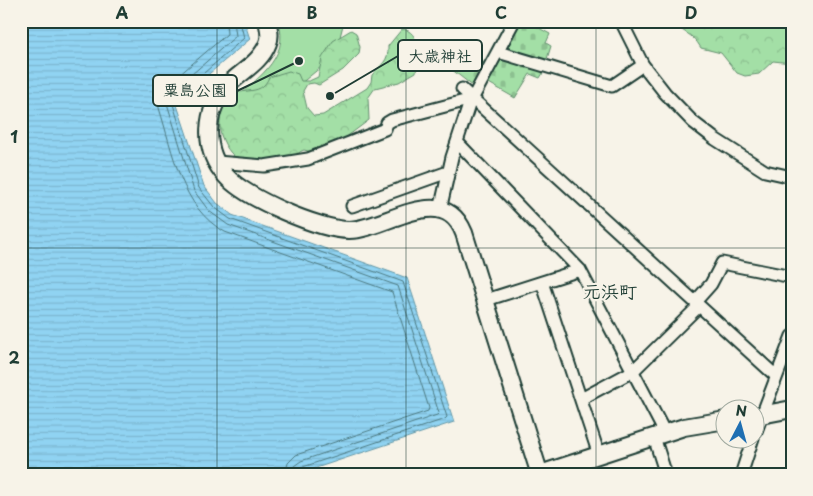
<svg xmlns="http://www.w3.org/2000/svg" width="813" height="496" font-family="'Playpen Sans','Klee One',sans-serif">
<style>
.green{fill:#a3dfa6;stroke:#618e6d}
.forest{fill:url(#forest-crowns);stroke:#618e6d}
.cemetery{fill:url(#cemetery-stones);stroke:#618e6d}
.water{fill:url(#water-rules);stroke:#6397a6}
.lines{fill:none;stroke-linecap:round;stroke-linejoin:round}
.shore{stroke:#4c7980;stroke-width:1}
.street-casing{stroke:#1f3d34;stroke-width:15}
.secondary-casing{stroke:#1f3d34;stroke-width:20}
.street{stroke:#f7f3e8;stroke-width:11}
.secondary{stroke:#f7f3e8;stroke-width:16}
.grid{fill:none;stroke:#1f3d34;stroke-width:1;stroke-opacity:0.55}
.labels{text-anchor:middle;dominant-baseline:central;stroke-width:4.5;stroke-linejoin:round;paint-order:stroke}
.quarter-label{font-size:18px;font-weight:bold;fill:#1f3d34;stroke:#f7f3e8}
.leader{fill:none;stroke:#1f3d34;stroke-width:2}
.callout-dot{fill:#1f3d34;stroke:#f7f3e8;stroke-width:2}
.callout{fill:#f7f3e8;stroke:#1f3d34;stroke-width:2}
.callout-label{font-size:16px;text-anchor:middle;font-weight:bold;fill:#1f3d34}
.neatline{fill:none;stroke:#1f3d34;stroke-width:2}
.grid-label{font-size:16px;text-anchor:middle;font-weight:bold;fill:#1f3d34}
</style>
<defs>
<pattern id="forest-crowns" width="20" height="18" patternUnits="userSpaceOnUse" patternTransform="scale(1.25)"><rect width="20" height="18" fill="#a3dfa6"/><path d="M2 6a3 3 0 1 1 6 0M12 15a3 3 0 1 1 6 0" fill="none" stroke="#8cc090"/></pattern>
<pattern id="cemetery-stones" width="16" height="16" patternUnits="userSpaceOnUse" patternTransform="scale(1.25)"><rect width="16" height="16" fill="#a3dfa6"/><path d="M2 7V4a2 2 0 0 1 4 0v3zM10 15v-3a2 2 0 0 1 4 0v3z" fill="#8cc090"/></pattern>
<pattern id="water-rules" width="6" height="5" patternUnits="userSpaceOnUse" patternTransform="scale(1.25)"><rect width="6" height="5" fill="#90d3f2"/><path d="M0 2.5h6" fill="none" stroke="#7cb6d0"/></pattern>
</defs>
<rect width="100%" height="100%" fill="#f7f3e8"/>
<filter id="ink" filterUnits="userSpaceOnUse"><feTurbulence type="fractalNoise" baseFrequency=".02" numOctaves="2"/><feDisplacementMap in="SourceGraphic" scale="10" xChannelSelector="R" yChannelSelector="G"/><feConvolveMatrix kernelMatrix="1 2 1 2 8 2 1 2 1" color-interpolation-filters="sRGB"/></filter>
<g filter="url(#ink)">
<path class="green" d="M278 21H344L340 37 321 67 278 102 229 104C253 81 292 59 278 21Z"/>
<path class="forest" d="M670 21H792V63L773 61 759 74 745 76 737 73 721 53 701 48C692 32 682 33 670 21Z
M402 29C421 31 419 58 416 72L399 82 375 88 368 98 369 120 345 138 316 153 304 150C299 151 297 156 292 158 280 161 245 164 235 157 228 151 224 143 221 135 218 126 221 109 226 101 239 83 260 100 269 77L289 71 298 74 301 81H309L318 77 322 58 333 41 351 30 356 33 360 47 359 54 343 70 319 85 314 83 307 84 303 91 307 108 314 116 323 115 367 88 371 82 372 75C381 64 389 62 388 46Z"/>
<path class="cemetery" d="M519 21H526L550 34 546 43 551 46 546 62 505 49Z
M428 48 455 54 460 51 487 64 474 87 427 50Z
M502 56 546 68 540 78 530 74 515 98 487 82Z"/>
<path class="water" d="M21 21H244L250 39 176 102 204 186 217 203 232 215 407 278 454 422 304 472V475H21Z"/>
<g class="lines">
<path class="shore" d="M226 21 227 34 164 88 158 98 159 108C173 152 181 208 225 232L392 292 429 408 428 411 296 455 288 463 285 475
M234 21 236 36 169 94 166 100 194 191 209 211 228 225 398 286 439 413 437 415 301 461 294 466 293 475
M240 21 244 38 172 101 199 188 214 207 230 219 403 282 447 417 445 419 303 467 299 470V475"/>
<g class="street-casing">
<path id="street" d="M621 21 643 65 665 93 693 122 715 139 765 171 792 177
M498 52 612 86 643 65
M462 89 776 376
M457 142 580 270 665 433
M217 162 264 166 308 159 385 129 387 123 392 120 472 99
M352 206 448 172
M440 210 452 157 469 105 514 21
M542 282 599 455
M486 300 580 270
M695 302 711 284 722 263 792 277
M581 399 633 371 699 306
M756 431 792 336
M654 437 666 475
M741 475 753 438"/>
</g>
<g class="secondary-casing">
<path id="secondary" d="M267 21C269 29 271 36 268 43 261 62 242 71 229 84 204 109 202 150 226 176 245 198 320 230 349 230 385 230 443 180 464 233L540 475
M756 416 792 409
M540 474 684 427 726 420"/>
</g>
<use href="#street" class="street"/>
<use href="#secondary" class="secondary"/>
</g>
</g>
<path class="grid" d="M217 21V475M406 21V475M596 21V475M21 248H792"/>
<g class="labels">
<g class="quarter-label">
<text x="610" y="290">元浜町</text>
</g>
</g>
<path class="leader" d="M330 96L398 56M299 61L237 91"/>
<g class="callout-dot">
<circle cx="330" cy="96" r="5"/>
<circle cx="299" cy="61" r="5"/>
</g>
<g class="callout">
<rect x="398" y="40" width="84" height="31" rx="5"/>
<rect x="153" y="75" width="84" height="31" rx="5"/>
</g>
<g class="callout-label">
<text x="440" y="62">大歳神社</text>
<text x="195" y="96">粟島公園</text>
</g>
<rect width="813" height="496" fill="none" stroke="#f7f3e8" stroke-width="55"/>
<g transform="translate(740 424) rotate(6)"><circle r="24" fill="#f7f3e8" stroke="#a1aaa0"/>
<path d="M0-4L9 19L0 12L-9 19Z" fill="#1f6fb2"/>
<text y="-8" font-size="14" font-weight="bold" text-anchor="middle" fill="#1f3d34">N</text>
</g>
<rect x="28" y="28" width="758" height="440" class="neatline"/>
<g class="grid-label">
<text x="122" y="19">A</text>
<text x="312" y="19">B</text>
<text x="501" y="19">C</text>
<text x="691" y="19">D</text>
<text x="14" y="143">1</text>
<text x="14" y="364">2</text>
</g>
</svg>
